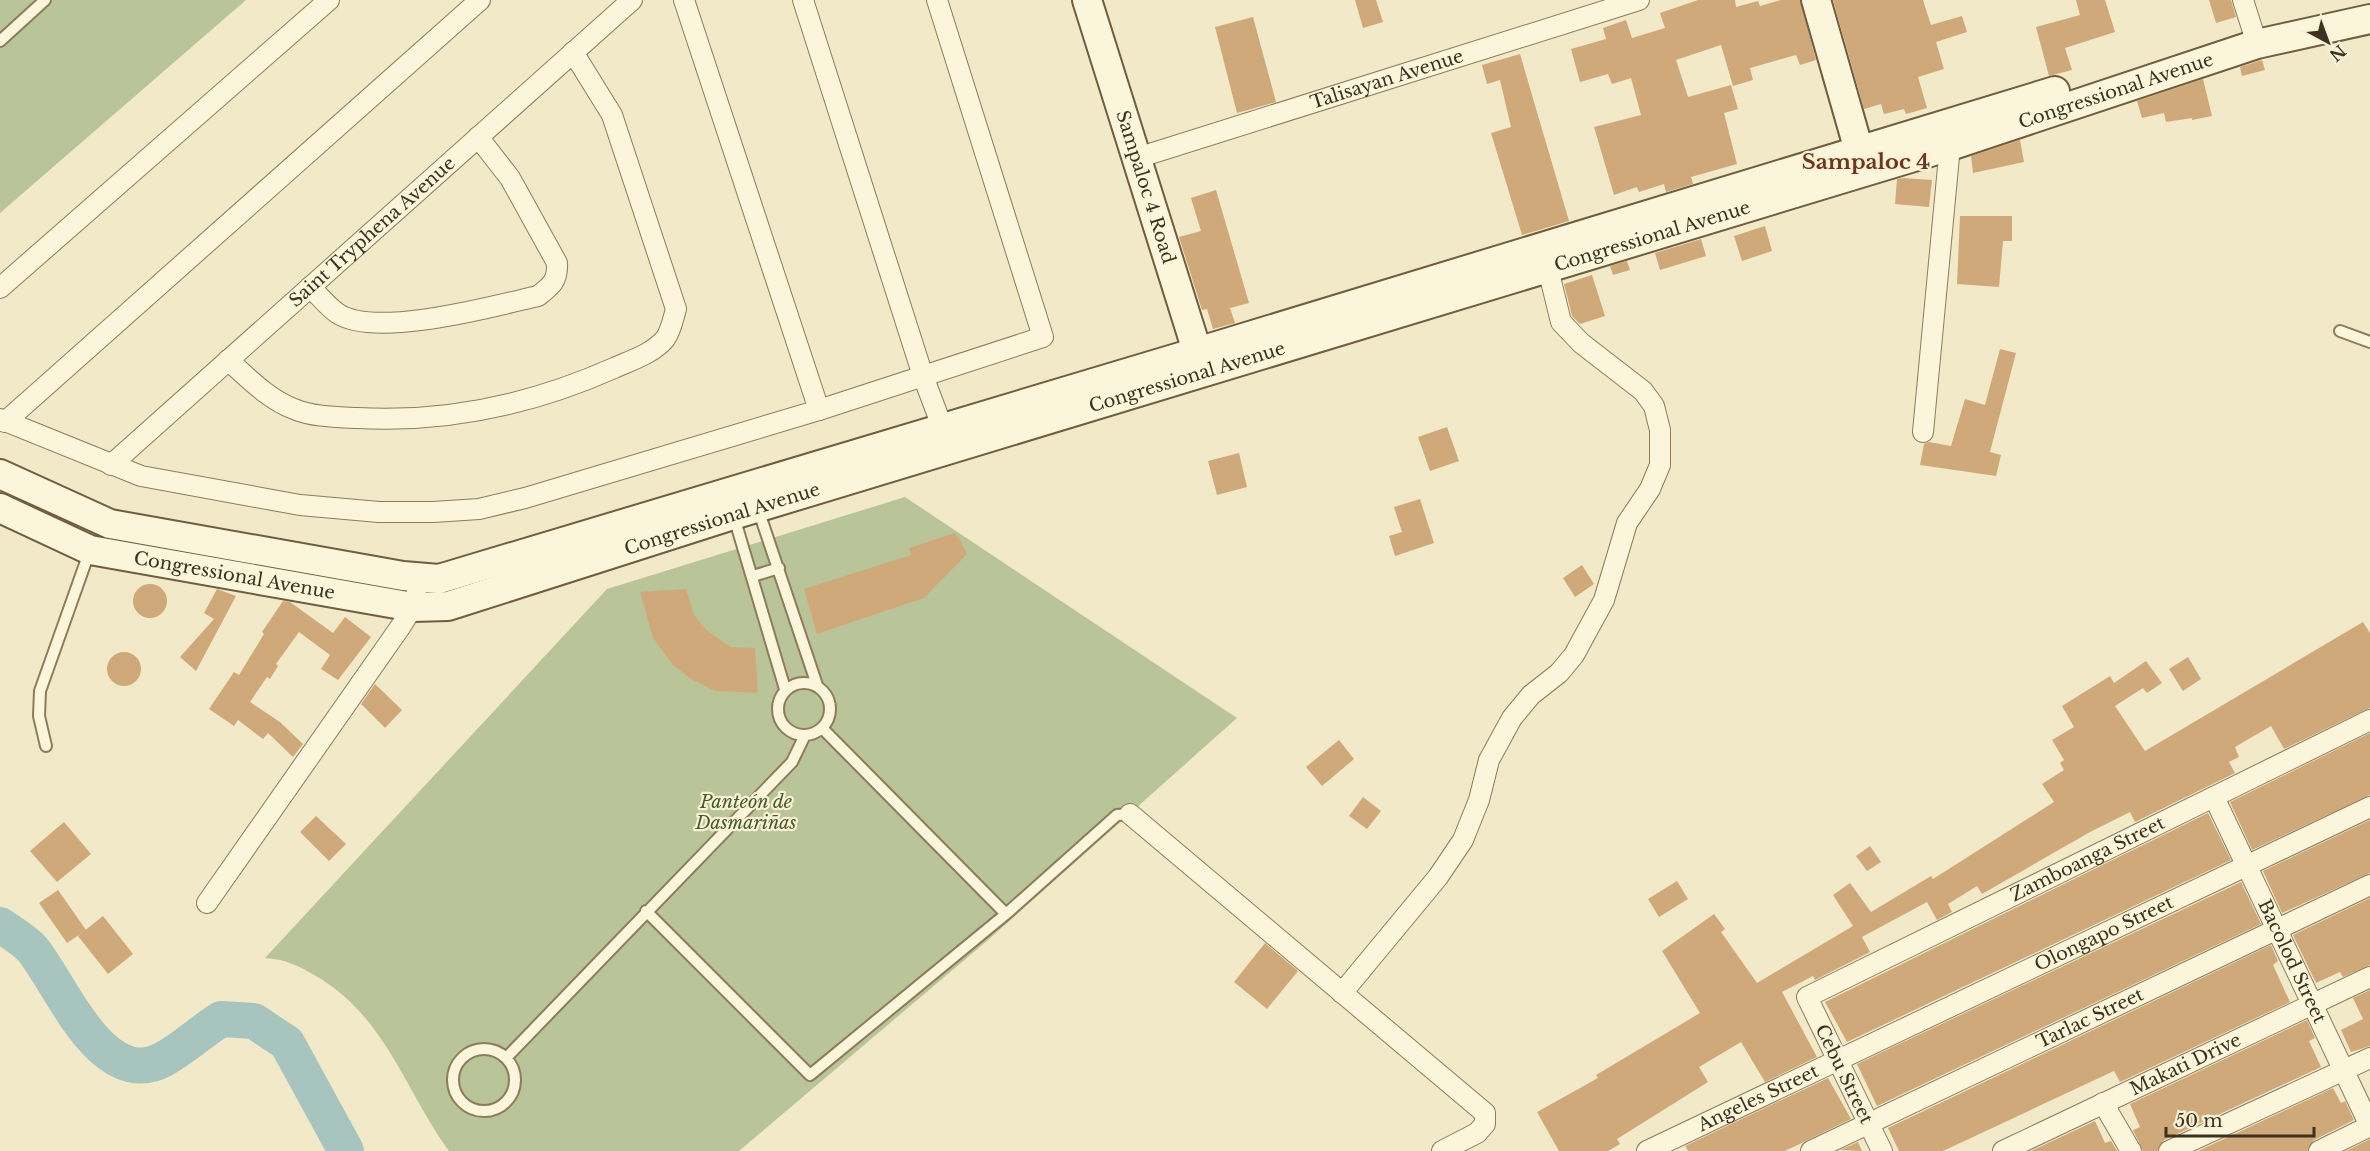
<svg xmlns="http://www.w3.org/2000/svg" width="2370" height="1151" font-family="'Libre Baskerville',serif">
<style>
.cemetery{fill:#bac499}
.lines{fill:none;stroke-linecap:round;stroke-linejoin:round}
.river{stroke:#a8c4bf;stroke-width:36}
.building{fill:#d0a97b}
.lane-casing{stroke:#8d7c5b;stroke-width:14}
.street-casing{stroke:#8d7c5b;stroke-width:22}
.secondary-casing{stroke:#6f5d3e;stroke-width:32}
.lane{stroke:#faf5db;stroke-width:10}
.street{stroke:#faf5db;stroke-width:20}
.secondary{stroke:#faf5db;stroke-width:28}
.labels{text-anchor:middle;dominant-baseline:central;stroke-width:4.5;stroke-linejoin:round;paint-order:stroke}
.street-label{font-size:18px;fill:#3d311f;stroke:#f7f2d7}
.park-label{font-size:18px;font-style:italic;fill:#465a25;stroke:#f7f2d7}
.quarter-label{font-size:21px;font-weight:bold;fill:#6c371c;stroke:#f7f2d7}
</style>
<rect width="100%" height="100%" fill="#f1e9c7"/>
<path class="cemetery" d="M0 0H246L0 213Z
M905 497 1237 718 988 940 739 1151H449C404 1089 386 1017 316 976 299 966 285 959 265 958L607 589Z"/>
<g class="lines">
<path class="river" d="M0 925C10 932 25 940 33 950 62 986 103 1093 164 1059 184 1048 202 1031 221 1019L254 1021 287 1043 346 1151"/>
</g>
<path class="building" d="M1355 0H1376L1383 22 1363 28Z
M1698 0H1735L1736 7 1758 1 1760 6 1781 0H1800L1816 60 1800 65 1796 55 1750 68 1753 80 1733 86 1721 45 1676 60 1688 97 1731 85 1738 109 1724 113 1737 164 1691 177 1693 184 1666 192 1664 184 1639 192 1637 187 1614 195 1594 127 1641 115 1631 78 1612 84 1608 74 1580 82 1571 49 1606 39 1603 28 1626 20 1632 38 1665 28 1660 13Z
M1833 0H1923L1931 25 1962 16 1967 32 1936 42 1944 69 1918 77 1927 108 1906 114 1904 109 1884 114 1881 104 1864 109Z
M2076 0H2105L2115 32 2065 48 2072 70 2049 76 2036 27 2080 15Z
M2209 0H2231L2236 17 2216 23Z
M1253 17 1276 102 1237 113 1215 27Z
M1520 54 1569 221 1522 235 1491 133 1511 127 1500 80 1487 84 1482 65Z
M2262 60 2265 70 2242 76 2240 67Z
M2203 79 2212 116 2192 120V118L2166 122 2164 113 2142 118 2137 101Z
M2020 140 2024 162 1973 173 1971 156Z
M1903 178 1932 180 1929 207 1895 204 1897 179Z
M1216 190 1249 303 1230 308 1235 323 1213 329 1207 309 1202 310 1179 237 1201 231 1191 198Z
M1960 216H2012V241H2003L1999 287 1957 284Z
M1765 226 1772 251 1742 261 1734 236Z
M1701 239 1706 256 1660 270 1655 253Z
M1627 261 1630 270 1613 275 1610 266Z
M1592 275 1605 316 1580 324 1572 316 1564 284Z
M2000 349 2016 353 1990 452 2001 455 1996 476 1920 465 1924 444 1929 442 1951 446 1965 399 1985 405Z
M1447 427 1459 461 1430 471 1418 437Z
M1239 453 1247 487 1217 495 1208 461Z
M1420 499 1434 543 1395 556 1389 536 1402 532 1394 507Z
M954 533 959 538 967 554 924 598 817 634 804 589 911 555 909 548Z
M1582 565 1594 584 1575 597 1563 578Z
M133 601a17 17 0 1 1 34 0a17 17 0 1 1-34 0Z
M217 589 236 596 196 671 180 657 214 619 204 613Z
M686 589 694 615 706 630 731 647 755 648 758 693 715 691 691 679 673 665 653 638 640 592Z
M283 601 290 602 333 633 345 617 371 637 338 680 321 669 330 655 299 632 276 664 278 666 270 679 267 677 250 702 280 722 303 744 293 757 268 733 263 739 238 720 234 726 209 709 234 672 239 675 264 634 262 632Z
M2363 622 2370 633V708L2284 749 2271 726 2235 747 2239 757 2229 762 2235 773 2135 822 2130 812 2090 832 1982 894 1977 886 1948 904 1952 912 1937 920 1927 902 1862 937 1870 952 1815 980 1813 976 1782 992 1817 1057 1765 1082 1741 1042 1699 1067 1708 1082 1617 1139 1620 1144 1608 1151H1559L1537 1112 1598 1078 1596 1075 1700 1013 1662 951 1714 914 1725 929 1721 932 1757 983 1853 926 1833 895 1850 883 1871 912 1931 876 1933 879 2054 802 2042 784 2064 770 2060 763 2064 760 2052 740 2074 727 2062 706 2110 676 2114 683 2146 661 2162 683 2147 693 2143 688 2115 706 2145 751Z
M107 669a17 17 0 1 1 34 0a17 17 0 1 1-34 0Z
M2188 657 2201 679 2183 691 2169 669Z
M375 684 402 710 385 728 361 704Z
M2370 733V795L2252 850 2230 802Z
M1339 740 1354 759 1322 786 1306 767Z
M1363 797 1381 811 1367 829 1349 816Z
M2208 813 2231 860 1847 1042 1825 1002Z
M316 816 346 844 329 861 300 832Z
M2370 820V873L2282 913 2263 871Z
M64 822 91 854 57 882 30 851Z
M1870 846 1881 862 1867 871 1856 856Z
M1677 881 1688 899 1659 917 1648 899Z
M2241 882 2261 924 1877 1106 1857 1064Z
M58 890 86 930 67 943 39 903Z
M2370 898V965L2343 977 2340 972 2316 983 2293 935Z
M103 916 133 954 108 974 78 936Z
M1265 943 1298 971 1267 1009 1234 982Z
M2271 945 2278 961 2273 965 2290 1002 2120 1082 2114 1071 1943 1151H1899L1888 1128Z
M2370 990V1046L2351 1052 2341 1030 2363 1019 2353 998Z
M2307 1020 2315 1038 2309 1041 2321 1067 2164 1140 2157 1151H2143L2133 1130 2140 1127 2130 1104Z
M1828 1078 1851 1119 1785 1151H1688L1685 1146Z
M2333 1088 2341 1103 2345 1101 2354 1120 2314 1140 2307 1151H2198Z
M2095 1121 2105 1143 2111 1141 2117 1151H2031Z
M2370 1139V1151H2346Z
M1858 1142 1862 1151 1840 1150Z"/>
<g class="lines">
<g class="lane-casing">
<path id="lane" d="M0 41 45 0
M2340 331 2370 342
M758 509 817 685
M734 517 785 689
M753 576 779 568
M778 709a26 26 0 1 1 52 0a26 26 0 1 1-52 0Z
M822 728 1006 914
M46 746 39 716 40 691 90 550
M646 911 810 1075 1006 914 1117 815 1130 814
M453 1080a31 31 0 1 1 62 0a31 31 0 1 1-62 0Z
M506 1058 792 762 805 735"/>
</g>
<g class="street-casing">
<g id="street">
<path d="M684 0 819 410"/>
<path d="M803 0 923 376 943 429"/>
<path d="M2243 0 2257 44"/>
<path id="s1" d="M1137 158 1639 0"/>
<path d="M310 287C319 295 327 306 337 313 375 339 494 306 538 296 551 286 558 281 557 263L510 178 478 137"/>
<path d="M0 288 329 0"/>
<path d="M228 360C248 378 268 399 294 409 313 417 337 417 357 418 446 423 533 404 614 368 632 360 652 354 665 339 671 331 673 319 676 309L612 115 573 52"/>
<path d="M0 419 141 476 300 505 379 512H433L479 509 525 498 819 410 1043 337 937 0"/>
<path d="M5 422 480 0"/>
<path d="M1923 432 1950 146"/>
<path id="s2" d="M111 465 632 0"/>
<path id="s3" d="M2214 797 2370 1126"/>
<path d="M1130 814 1485 1113V1124L1477 1133 1442 1151"/>
<path d="M207 903 401 626 413 607 416 595"/>
<path d="M1342 993 1438 877 1463 840 1479 800 1489 760 1512 718 1531 695 1559 673 1574 655 1604 600 1627 523 1650 489 1660 465V430L1654 406 1643 391 1581 343 1561 322 1548 269"/>
<path d="M2103 1103 2131 1151"/>
<path id="s4" d="M1647 1151 2370 807"/>
<path id="s5" d="M1811 1151 2370 885"/>
<path id="s6" d="M1882 1151 1807 997 2370 720"/>
<path id="s7" d="M2003 1151 2370 977"/>
<path d="M2169 1151 2370 1058"/>
<path d="M2319 1151 2370 1126"/>
</g>
</g>
<g class="secondary-casing">
<g id="secondary">
<path id="s8" d="M1087 0 1203 370"/>
<path d="M1816 0 1864 168"/>
<path d="M0 474 110 524 403 576 439 579 1197 352 2055 91"/>
<path id="s9" d="M0 508 90 550 413 607 448 606 733 515 1950 146 2257 44 2370 19"/>
</g>
</g>
<use href="#lane" class="lane"/>
<use href="#street" class="street"/>
<use href="#secondary" class="secondary"/>
</g>
<g class="labels">
<g class="street-label">
<text stroke="none"><textPath href="#s1" startOffset="262">Talisayan Avenue</textPath></text>
<text stroke="none"><textPath href="#s9" startOffset="2208">Congressional Avenue</textPath></text>
<text stroke="none"><textPath href="#s8" startOffset="196">Sampaloc 4 Road</textPath></text>
<text stroke="none"><textPath href="#s2" startOffset="350">Saint Tryphena Avenue</textPath></text>
<text stroke="none"><textPath href="#s9" startOffset="1722">Congressional Avenue</textPath></text>
<text stroke="none"><textPath href="#s9" startOffset="1236">Congressional Avenue</textPath></text>
<text stroke="none"><textPath href="#s9" startOffset="750">Congressional Avenue</textPath></text>
<text stroke="none"><textPath href="#s9" startOffset="246">Congressional Avenue</textPath></text>
<text stroke="none"><textPath href="#s6" startOffset="484">Zamboanga Street</textPath></text>
<text stroke="none"><textPath href="#s4" startOffset="506">Olongapo Street</textPath></text>
<text stroke="none"><textPath href="#s3" startOffset="182">Bacolod Street</textPath></text>
<text stroke="none"><textPath href="#s5" startOffset="309">Tarlac Street</textPath></text>
<text stroke="none"><textPath href="#s7" startOffset="202">Makati Drive</textPath></text>
<text transform="translate(1844 1074) rotate(64)">Cebu Street</text>
<text stroke="none"><textPath href="#s4" startOffset="123">Angeles Street</textPath></text>
</g>
<g class="park-label">
<text x="746" y="802">Panteón de<tspan x="746" dy="21">Dasmariñas</tspan></text>
</g>
<g class="quarter-label">
<text x="1866" y="162">Sampaloc 4</text>
</g>
</g>
<g transform="translate(2328 42) rotate(139)" stroke="#f7f2d7" stroke-width="4.5" paint-order="stroke">
<path d="M0-4.5L10 22L0 15L-10 22Z" fill="#3d311f"/>
<text y="-9" font-size="16" font-weight="bold" text-anchor="middle" fill="#3d311f">N</text>
</g>
<path d="M2166 1127v9h148v-9" fill="none" stroke="#3d311f" stroke-width="3"/>
<text x="2175" y="1127" font-size="18" fill="#3d311f" stroke="#f7f2d7" stroke-width="4.5" paint-order="stroke">50 m</text>
</svg>
